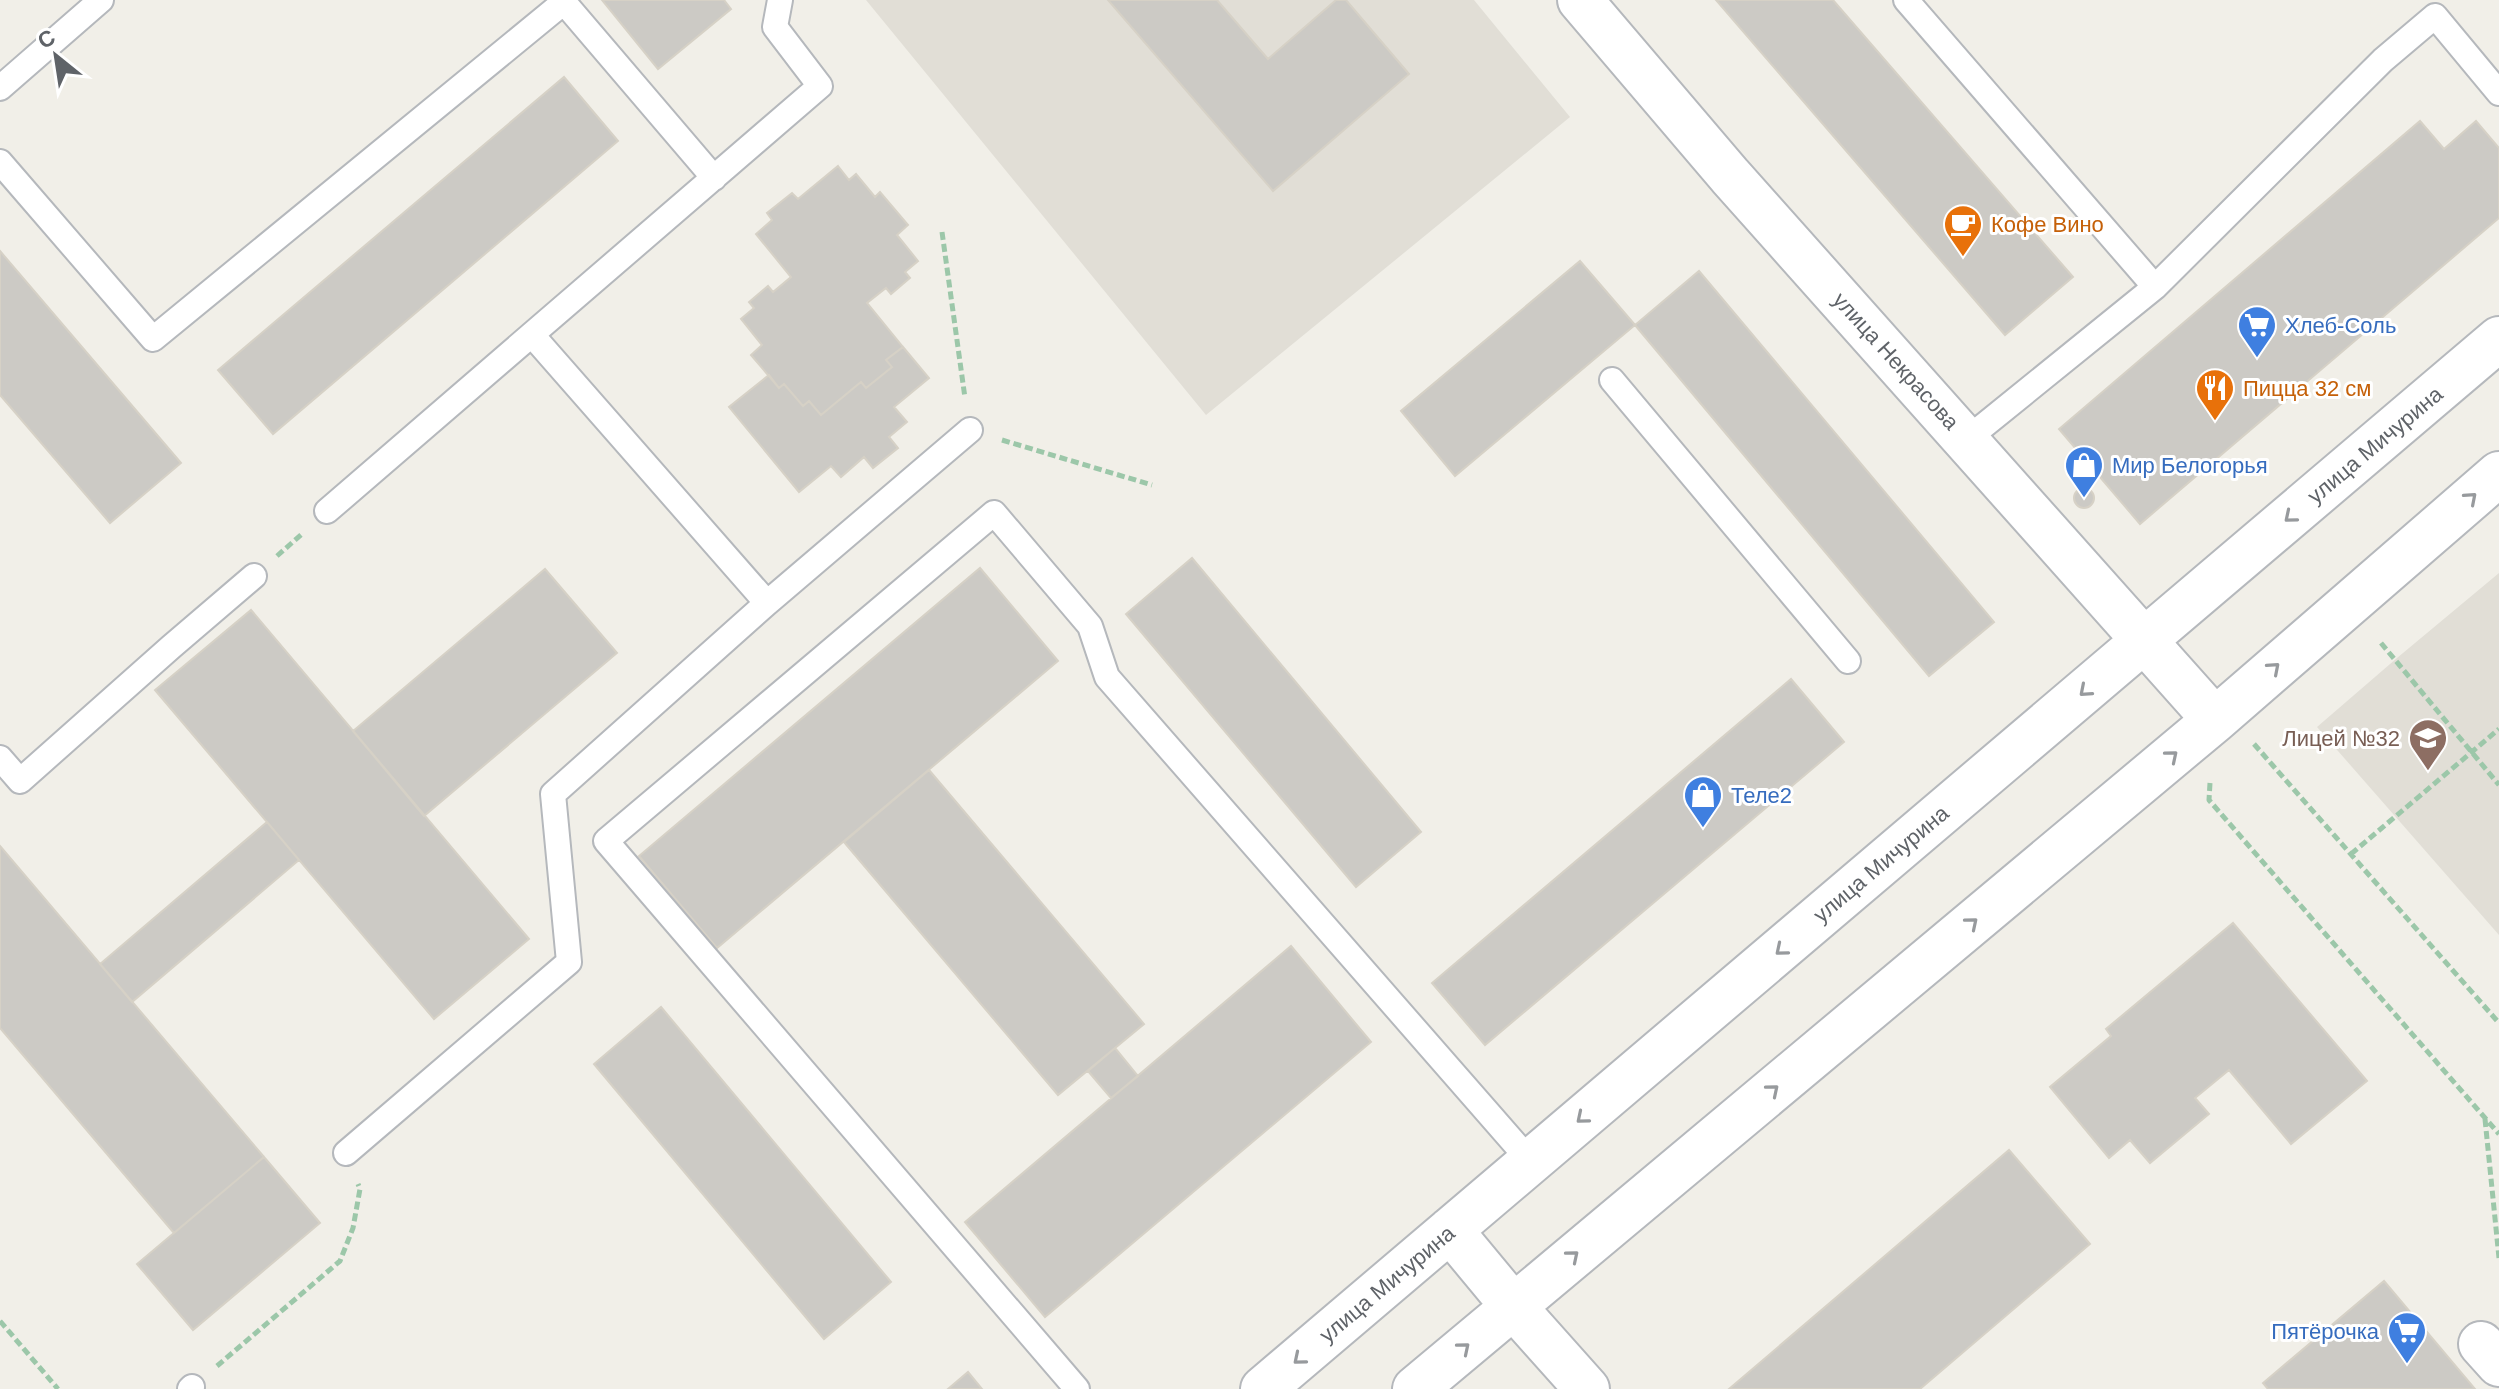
<svg xmlns="http://www.w3.org/2000/svg" width="2499" height="1389" font-family="Arial,sans-serif">
<style>
.education{fill:#e1ded6}
.building{fill:#cccac5;stroke:#d6d1c6;stroke-width:2}
.lines{fill:none;stroke-linecap:round;stroke-linejoin:round}
.lane-casing{stroke:#b5b8bc;stroke-width:28}
.street-casing{stroke:#b5b8bc;stroke-width:48}
.path{stroke:#9cc7a9;stroke-width:5;stroke-dasharray:8 4;stroke-linecap:butt}
.lane{stroke:#fff;stroke-width:24}
.street{stroke:#fff;stroke-width:44}
.oneway{stroke:#979a9d}
.labels{text-anchor:middle;dominant-baseline:central;stroke-width:6;stroke-linejoin:round;paint-order:stroke}
.food-label{font-size:22px;fill:#c56008;stroke:#fff;text-anchor:start}
.shop-label{font-size:22px;fill:#366cbe;stroke:#fff;text-anchor:start}
.street-label{font-size:22px;fill:#5f6368;stroke:#fff}
.education-label{font-size:22px;fill:#785e54;stroke:#fff;text-anchor:end}
</style>
<rect width="100%" height="100%" fill="#f1efe8"/>
<path class="education" d="M866 0H1474L1570 117 1206 415Z
M2499 573V935L2317 727 2397 658Z"/>
<path class="building" d="M602 0H724L731 9 658 69Z
M1108 0H1217L1268 59 1336 0H1346L1409 74 1273 191Z
M1716 0H1833L2073 277 2005 335Z
M564 77 618 141 273 434 218 370Z
M2420 121 2444 149 2476 121 2499 148V218L2140 524 2059 429Z
M838 166 849 180 856 174 875 197 880 192 908 225 897 235 918 261 905 272 910 278 891 294 886 288 867 303 903 347 886 360 892 367 866 388 861 382 821 415 809 401 803 406 784 384 779 388 751 355 762 345 741 319 754 308 749 302 768 286 773 292 791 277 756 234 772 220 767 213 792 193 798 199Z
M0 251 181 463 110 523 0 395Z
M1580 261 1635 325 1455 476 1401 411Z
M1699 271 1994 622 1929 676 1635 325Z
M903 347 929 378 894 407 907 422 889 437 898 448 873 468 864 457 841 477 831 466 799 492 729 407 769 375 779 388 784 384 803 406 809 401 821 415 861 382 866 388 892 367 886 360Z
M2074 498a10 10 0 1 1 20 0a10 10 0 1 1-20 0Z
M1192 558 1421 832 1356 887 1126 614Z
M980 568 1058 661 717 948 639 856Z
M545 569 617 653 424 816 353 731Z
M251 610 529 939 434 1019 155 690Z
M1791 679 1844 742 1485 1045 1432 983Z
M929 770 1144 1024 1058 1095 844 842Z
M267 822 299 860 132 1002 100 964Z
M0 846 264 1157 174 1233 0 1028Z
M2233 923 2367 1081 2291 1144 2229 1070 2195 1098 2209 1114 2150 1163 2130 1140 2109 1158 2050 1087 2111 1036 2106 1029Z
M1291 946 1371 1042 1045 1317 965 1222Z
M661 1007 891 1282 824 1339 594 1064Z
M1115 1048 1138 1076 1111 1098 1088 1071Z
M2009 1150 2090 1244 1920 1389H1729Z
M264 1157 320 1223 193 1330 137 1264Z
M2384 1281 2475 1389H2268L2263 1383Z
M968 1372 982 1389H948Z"/>
<g class="lines">
<g class="lane-casing">
<path id="lane" d="M562 0 714 178
M1906 0 2155 287
M0 88 101 0
M0 162 153 339 564 2
M1612 380 1848 661
M1966 440 2155 287 2383 60 2435 16 2499 93
M327 511 820 86 775 27 780 0
M767 603 970 430
M0 758 20 781 171 647 254 576
M346 1153 569 962 553 794 767 603 532 335
M190 1389 192 1387
M1077 1389 606 841 994 513 1090 626 1107 677 1531 1162"/>
</g>
<g class="street-casing">
<path id="street" d="M1580 0 1730 176 2215 720
M1450 1230 1513 1306 1587 1389
M2481 1344 2499 1364
M1263 1389 2499 339
M1415 1389 2215 720 2499 474"/>
</g>
<path class="path" d="M942 232 965 398
M1002 440 1152 485
M277 556 303 533
M2381 643 2499 785
M2254 744 2499 1023
M2210 783 2209 800 2499 1134
M2351 854 2499 729
M2485 1119 2499 1258
M0 1321 58 1389
M217 1366 340 1261 353 1228 360 1189 358 1184"/>
<use href="#lane" class="lane"/>
<use href="#street" class="street"/>
</g>
<defs><path id="oneway-chevron" d="M-2-3.5L2.5 0L-2 3.5" fill="none" stroke-width="1.6" stroke-linecap="round" stroke-linejoin="round" transform="scale(2)"/></defs>
<g class="oneway">
<use href="#oneway-chevron" transform="translate(2471 498) rotate(-41)"/>
<use href="#oneway-chevron" transform="translate(2290 517) rotate(140)"/>
<use href="#oneway-chevron" transform="translate(2274 668) rotate(-41)"/>
<use href="#oneway-chevron" transform="translate(2085 691) rotate(139)"/>
<use href="#oneway-chevron" transform="translate(2172 756) rotate(-40)"/>
<use href="#oneway-chevron" transform="translate(1972 923) rotate(-40)"/>
<use href="#oneway-chevron" transform="translate(1781 950) rotate(140)"/>
<use href="#oneway-chevron" transform="translate(1773 1090) rotate(-40)"/>
<use href="#oneway-chevron" transform="translate(1582 1118) rotate(140)"/>
<use href="#oneway-chevron" transform="translate(1573 1256) rotate(-40)"/>
<use href="#oneway-chevron" transform="translate(1464 1348) rotate(-40)"/>
<use href="#oneway-chevron" transform="translate(1299 1359) rotate(140)"/>
</g>
<defs>
<g id="cafe-pin" transform="scale(2)"><path d="M0 17L-7.5 6A9.5 9.5 0 1 1 7.5 6Z" fill="#e8710a" stroke="#fff"/><path d="M-5.5-4.5H6V0H3Q3 3.5 0 3.5H-2.5Q-5.5 3.5-5.5 0ZM3-3.2v2h1.7v-2ZM-6 4.5H4V6H-6Z" fill="#fff"/></g>
<g id="supermarket-pin" transform="scale(2)"><path d="M0 17L-7.5 6A9.5 9.5 0 1 1 7.5 6Z" fill="#3f7fe0" stroke="#fff"/><path d="M-6-5.5h2.5l.6 2H6L4.5 2H-2.5L-4.4-4H-6ZM-1.5 3.2a1.3 1.3 0 1 0 .1 0ZM3 3.2a1.3 1.3 0 1 0 .1 0Z" fill="#fff"/></g>
<g id="restaurant-pin" transform="scale(2)"><path d="M0 17L-7.5 6A9.5 9.5 0 1 1 7.5 6Z" fill="#e8710a" stroke="#fff"/><path d="M-5-6h1v4h1v-4h1v4h1v-4h1v5L-1.5 .5V6h-2V.5L-5-1ZM5-6V6H3V1.5H1.5Q1.5-4 5-6Z" fill="#fff"/></g>
<g id="shop-pin" transform="scale(2)"><path d="M0 17L-7.5 6A9.5 9.5 0 1 1 7.5 6Z" fill="#3f7fe0" stroke="#fff"/><path d="M-5-2.5h2.3a2.7 3.5 0 0 1 5.4 0H5L5.5 6h-11ZM-1.5-2.5h3a1.5 2.3 0 0 0-3 0Z" fill="#fff"/></g>
<g id="school-pin" transform="scale(2)"><path d="M0 17L-7.5 6A9.5 9.5 0 1 1 7.5 6Z" fill="#8d6e63" stroke="#fff"/><path d="M0-5L7-2L0 1L-7-2ZM-4 1L0 2.5L4 1V4Q0 6-4 4Z" fill="#fff"/></g>
</defs>
<g fill-rule="evenodd">
<use href="#cafe-pin" x="1963" y="224"/>
<use href="#supermarket-pin" x="2257" y="325"/>
<use href="#restaurant-pin" x="2215" y="388"/>
<use href="#shop-pin" x="2084" y="465"/>
<use href="#school-pin" x="2428" y="738"/>
<use href="#shop-pin" x="1703" y="795"/>
<use href="#supermarket-pin" x="2407" y="1331"/>
</g>
<g class="labels">
<g class="food-label">
<text x="1991" y="224">Кофе Вино</text>
<text x="2243" y="388">Пицца 32 см</text>
</g>
<g class="shop-label">
<text x="2285" y="325">Хлеб-Соль</text>
<text x="2112" y="465">Мир Белогорья</text>
<text x="1731" y="795">Теле2</text>
<text x="2379" y="1331" text-anchor="end">Пятёрочка</text>
</g>
<g class="street-label">
<text transform="translate(1896 361) rotate(48)">улица Некрасова</text>
<text transform="translate(2375 445) rotate(-40)">улица Мичурина</text>
<text transform="translate(1881 864) rotate(-40)">улица Мичурина</text>
<text transform="translate(1387 1284) rotate(-40)">улица Мичурина</text>
</g>
<g class="education-label">
<text x="2400" y="738">Лицей №32</text>
</g>
</g>
<g transform="translate(56 56) rotate(330)" stroke="#ffffff" stroke-width="6" paint-order="stroke">
<path d="M0-6L14 30L0 20L-14 30Z" fill="#5f6368"/>
<text y="-12" font-size="22" font-weight="bold" text-anchor="middle" fill="#5f6368">С</text>
</g>
</svg>
